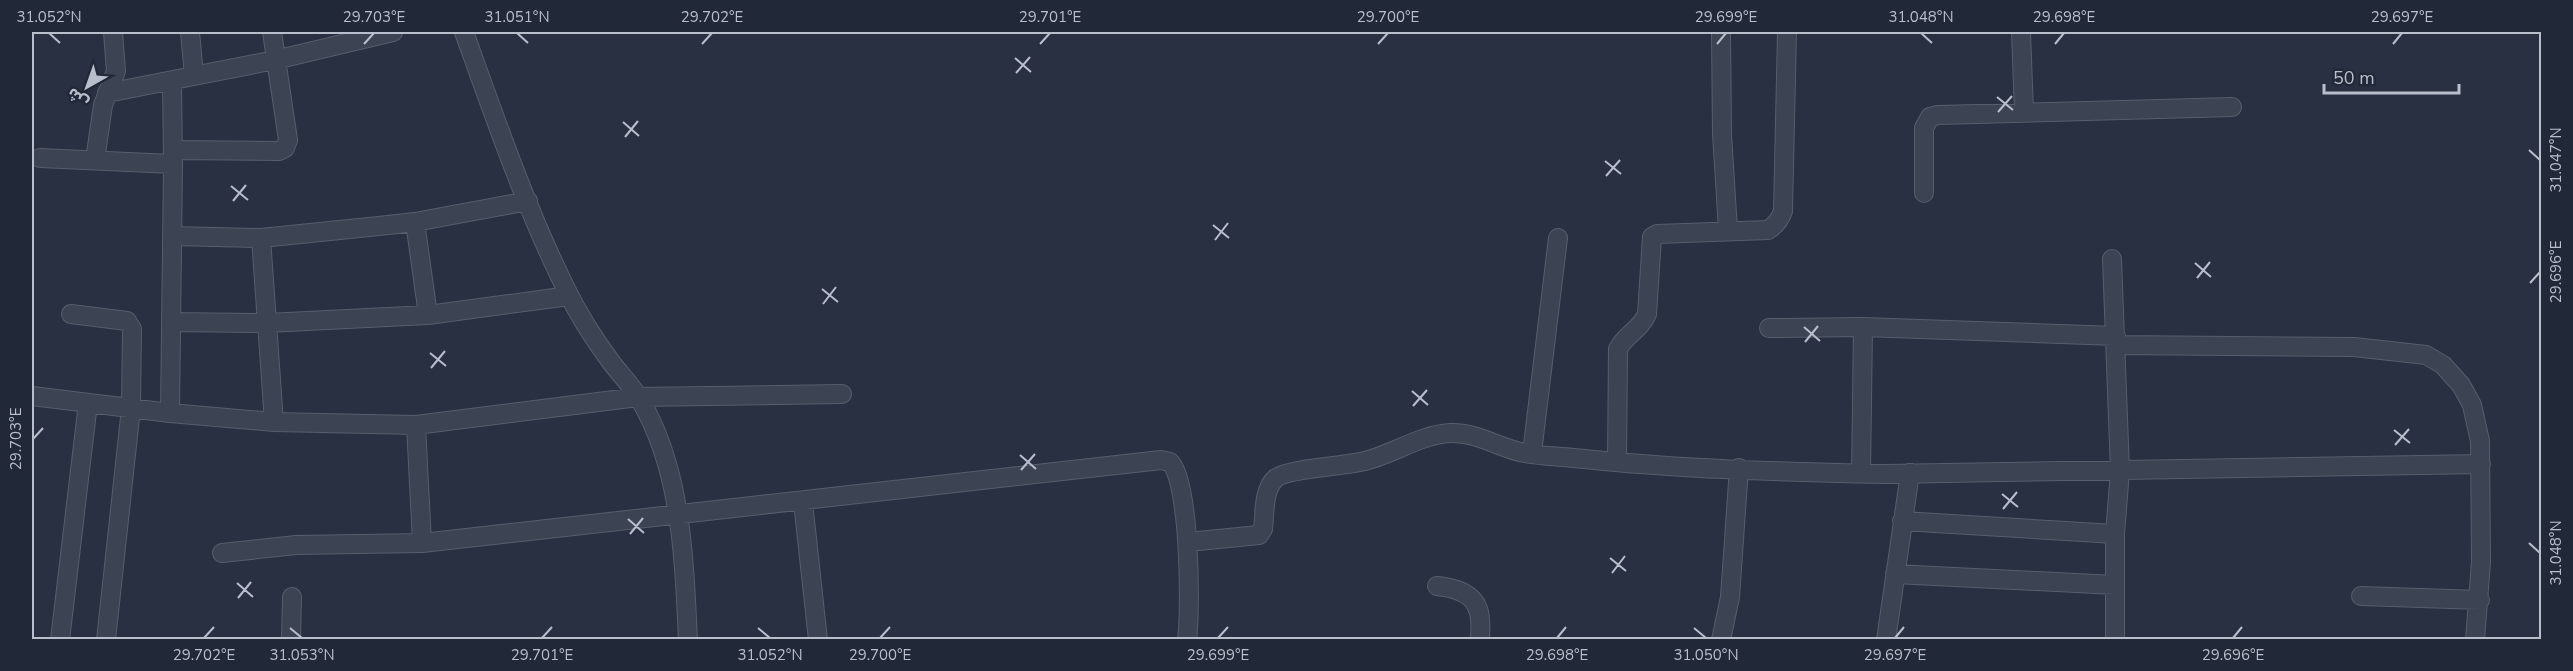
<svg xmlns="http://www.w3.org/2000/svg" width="2573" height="671" font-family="'Nunito Sans','Noto Sans Arabic',sans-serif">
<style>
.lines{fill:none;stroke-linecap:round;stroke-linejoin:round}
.street-casing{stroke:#575e6c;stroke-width:20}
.street{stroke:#3c4352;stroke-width:18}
.ticks{fill:none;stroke:#b9becc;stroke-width:2}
.neatline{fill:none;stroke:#b9becc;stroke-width:2}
.ticks-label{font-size:15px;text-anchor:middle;fill:#b9becc}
</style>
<rect width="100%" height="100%" fill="#283042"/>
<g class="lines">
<g class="street-casing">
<path id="street" d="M190 32 194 76
M464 32C495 118 525 206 566 289 578 314 594 339 611 362 620 374 631 385 639 398 682 469 684 559 688 640
M1721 32 1722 134 1728 230
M2021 32 2024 112
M107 93 275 60 393 32
M173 150 279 151 285 148 288 140 272 32
M40 158 173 164
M95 160 103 105 116 71 113 32
M1924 193V128L1930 117 1938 115 2232 107
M415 222 428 315
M172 236 261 238 379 226 415 222 528 201
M261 238 274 422
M2112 259 2120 471 2115 534V640
M71 314 127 321 132 329 131 408 106 640
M171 322 267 323 428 315 569 296
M1769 328 1863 327 2116 336
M2116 345 2354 347 2426 355 2443 365 2461 385 2472 405 2480 441 2481 562 2475 640
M32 396 170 413 274 422 416 425 638 397 842 394
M170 413 173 164 172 81
M416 425 422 543
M1532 453 1558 238
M1617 462 1618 349C1625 335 1641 329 1647 314L1652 237 1657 234 1768 230C1776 225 1780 220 1783 211L1787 32
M1861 474 1863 327
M803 502 818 640
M1902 521 2115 534
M1188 542 1259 535 1263 529C1265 513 1263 489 1276 478 1287 469 1343 466 1360 462 1391 456 1418 435 1450 433 1475 432 1496 446 1520 452 1537 456 1556 456 1574 458 1677 469 1782 472 1886 474L2481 464
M222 553 296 545 422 543 1161 460 1170 462C1190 481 1191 609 1187 640
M1895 574 2115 585
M1437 586C1458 588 1479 595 1480 620 1481 627 1480 633 1480 640
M2361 596 2480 600
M60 640 88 403
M291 640 292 597
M1721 640 1730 597 1739 468
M1886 640 1910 473"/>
</g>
<use href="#street" class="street"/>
</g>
<path class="ticks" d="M49 33 60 43M517 33 528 43M1921 33 1932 43M364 44 374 33M702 44 712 33M1040 44 1050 33M1378 44 1388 33M1717 44 1726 33M2055 44 2064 33M2393 44 2402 33M1015 58 1031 72M1016 73 1030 57M1997 97 2013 110M1998 112 2012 96M623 122 639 136M625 137 638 121M2529 150 2540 160M1605 161 1621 174M1606 176 1620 160M231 186 248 200M233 201 246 185M1213 225 1229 238M1215 240 1228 223M2195 263 2211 277M2197 278 2210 262M2530 283 2540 272M822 289 838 302M823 304 836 287M1804 327 1820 341M1805 342 1818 326M430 353 446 366M431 368 445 351M1412 391 1428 405M1413 406 1427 390M2394 430 2410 443M33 439 43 428M2395 445 2409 429M1020 455 1036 469M1021 470 1035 454M2002 494 2018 507M2003 509 2017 492M628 519 644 533M630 534 643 518M2529 543 2540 553M1610 558 1626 571M1612 573 1625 556M237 583 253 597M238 598 251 582M290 628 302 638M758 628 770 638M1694 628 1706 638M204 638 214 627M542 638 552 627M880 638 890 627M1218 638 1228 627M1557 638 1566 627M1895 638 1904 627M2233 638 2242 627"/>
<rect width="2573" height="671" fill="none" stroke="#212837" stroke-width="66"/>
<g transform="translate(87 87) rotate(220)" stroke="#212837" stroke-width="4.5" paint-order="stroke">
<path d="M0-4.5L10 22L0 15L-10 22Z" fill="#b9becc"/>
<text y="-9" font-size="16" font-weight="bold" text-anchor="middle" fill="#b9becc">ش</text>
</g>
<path d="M2324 84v9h135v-9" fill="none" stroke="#b9becc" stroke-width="3"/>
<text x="2333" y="84" font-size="18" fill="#b9becc" stroke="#212837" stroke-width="4.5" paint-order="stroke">50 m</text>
<rect x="33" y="33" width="2507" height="605" class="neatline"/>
<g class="ticks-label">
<text x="49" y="22">31.052°N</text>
<text x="374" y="22">29.703°E</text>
<text x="517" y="22">31.051°N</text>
<text x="712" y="22">29.702°E</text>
<text x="1050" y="22">29.701°E</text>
<text x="1388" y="22">29.700°E</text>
<text x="1726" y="22">29.699°E</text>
<text x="1921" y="22">31.048°N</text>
<text x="2064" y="22">29.698°E</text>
<text x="2402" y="22">29.697°E</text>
<text transform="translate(2556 160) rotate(-90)" y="5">31.047°N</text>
<text transform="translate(2556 272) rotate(-90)" y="5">29.696°E</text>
<text transform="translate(16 439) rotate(-90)" y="5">29.703°E</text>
<text transform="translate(2556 553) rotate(-90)" y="5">31.048°N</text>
<text x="204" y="660">29.702°E</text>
<text x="302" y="660">31.053°N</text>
<text x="542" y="660">29.701°E</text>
<text x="770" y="660">31.052°N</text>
<text x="880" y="660">29.700°E</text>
<text x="1218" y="660">29.699°E</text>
<text x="1557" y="660">29.698°E</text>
<text x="1706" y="660">31.050°N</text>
<text x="1895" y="660">29.697°E</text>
<text x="2233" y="660">29.696°E</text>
</g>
</svg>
